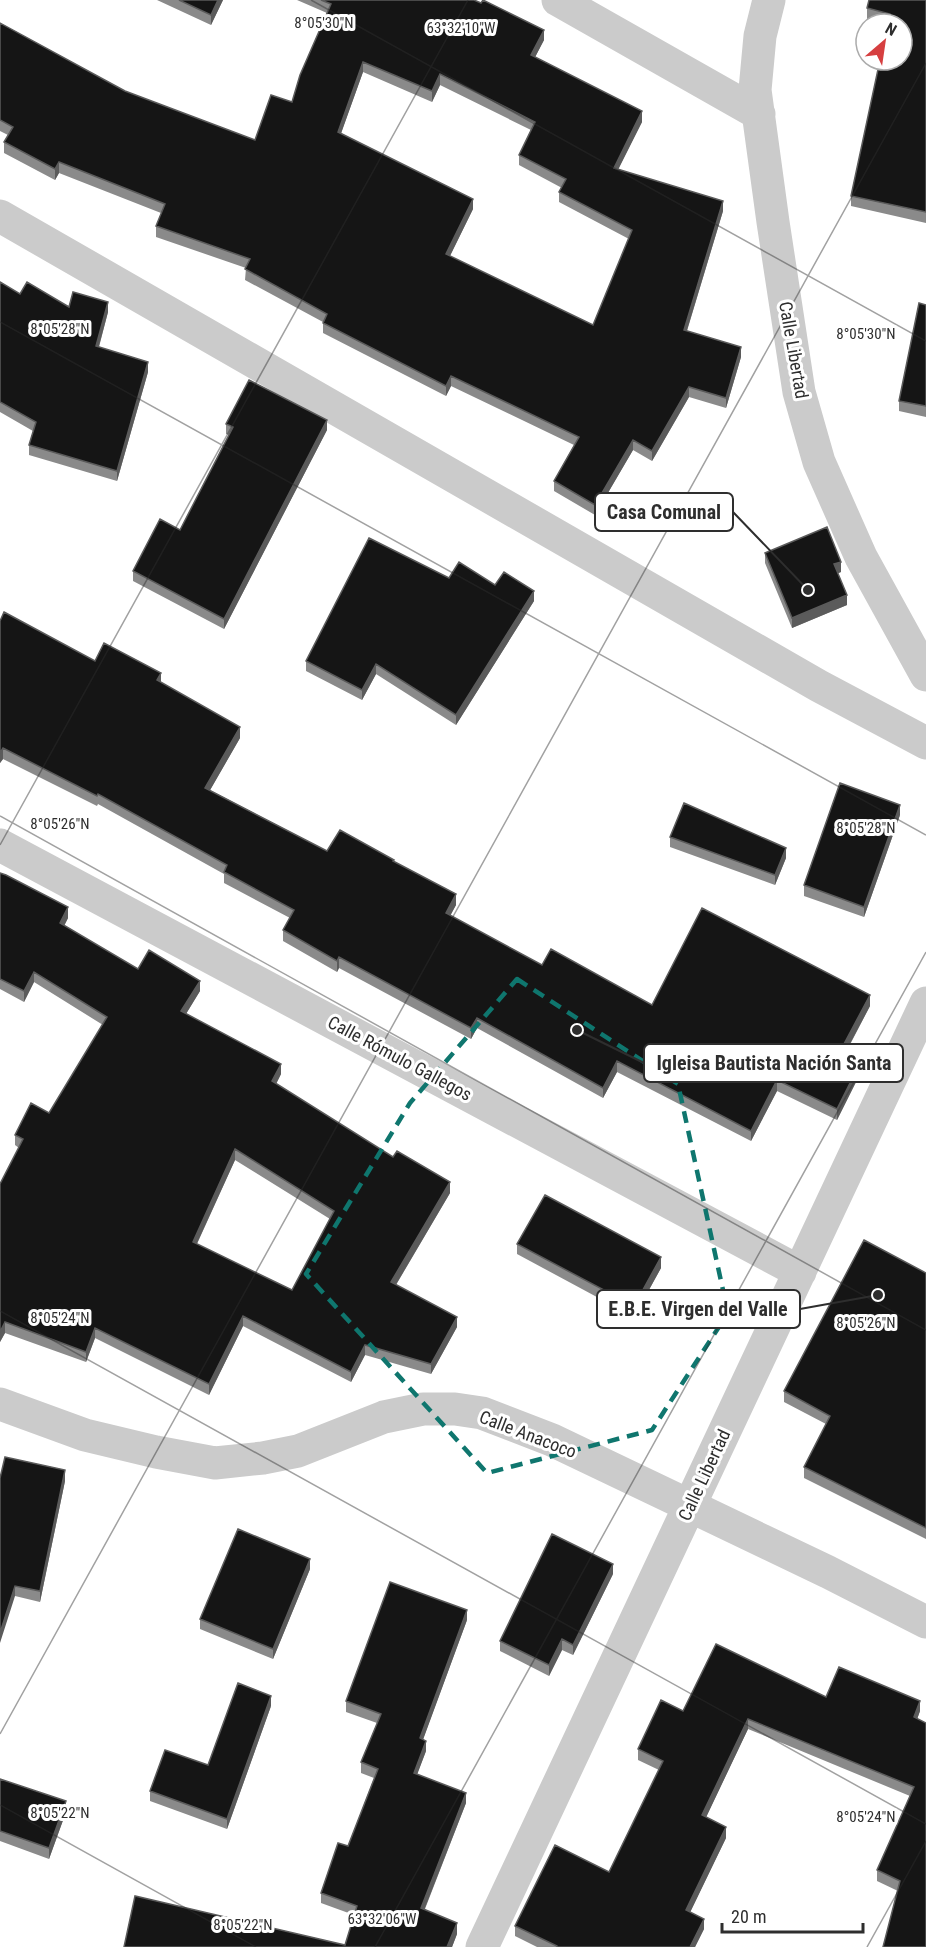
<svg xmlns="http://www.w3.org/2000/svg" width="926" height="1947" font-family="'Roboto Condensed',sans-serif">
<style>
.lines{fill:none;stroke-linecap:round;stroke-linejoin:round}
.street{stroke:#cbcbcb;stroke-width:33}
.wall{fill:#8a8a8a;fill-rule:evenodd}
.shaded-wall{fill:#5b5b5b}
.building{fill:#151515;stroke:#5b5b5b;stroke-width:1.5;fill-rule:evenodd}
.marked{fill:none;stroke:#0f766e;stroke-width:4.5;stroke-dasharray:12 8;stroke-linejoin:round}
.ticks{fill:none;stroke:#2e2e2e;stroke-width:1.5;stroke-opacity:0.45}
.labels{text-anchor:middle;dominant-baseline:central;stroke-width:6;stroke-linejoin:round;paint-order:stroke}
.street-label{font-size:18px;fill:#2e2e2e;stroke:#fff}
.ticks-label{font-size:15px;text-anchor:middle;fill:#2e2e2e;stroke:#fff;stroke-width:6;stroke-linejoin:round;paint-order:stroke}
.leader{fill:none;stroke:#2e2e2e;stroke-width:2}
.callout-dot{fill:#2e2e2e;stroke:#fff;stroke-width:2}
.callout{fill:#fff;stroke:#2e2e2e;stroke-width:2}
.callout-label{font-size:20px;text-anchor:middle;font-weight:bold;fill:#2e2e2e}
</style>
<rect width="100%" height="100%" fill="#fff"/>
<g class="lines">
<path class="street" d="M558 0 759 114
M769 0 760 36 755 90 773 222 799 392 819 462 861 557 926 675
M0 216 819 686 926 743
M0 845 800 1272
M0 1404 85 1435 156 1452 215 1463 263 1458 298 1451 384 1417 423 1409H455L482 1413 552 1440 828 1572 926 1622
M482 1947 926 1003"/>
</g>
<path class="wall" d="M157 0H223L211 25Z
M297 0H474L544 40 535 57 642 122 618 169 723 211 687 331 741 357 726 408 689 397 652 461 633 450 595 515 554 491V481L574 445 451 386 446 396 323 333V322L245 280 246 268 156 237V226L161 213 59 173 55 180 4 153V142L8 135 0 131V23L125 91 255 140 292 102 327 13ZM363 72 432 102 440 85 531 130 519 155V165L562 188 559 192V202L629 239 593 325 450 256 473 209 341 133Z
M926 0V223L851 206V196L902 24H887L867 19V8Z
M0 282 20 294 69 307 108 312 99 347 148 372 117 481 29 455V445L33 431 0 412Z
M926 305V417L899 411V401Z
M226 424 327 430 224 629 133 581V571L180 530 229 435 226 434Z
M765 553 841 572 838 573 847 605 792 628 765 563Z
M449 578 495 585 534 601 456 725 376 674 362 700 306 671V661Z
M0 621 95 661 161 682 240 738 210 790 327 851 394 862 456 905 450 915 542 965 652 1005 870 1006 840 1064 856 1082 837 1120 777 1091 751 1141 617 1072 603 1098 477 1028 471 1039 339 968 337 972 283 941V930L290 918 224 883V874L98 804 97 806 3 759 0 763Z
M900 815 864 917 804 896V885Z
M670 837 786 858 775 885 670 847Z
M0 873 68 918 64 926 138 969 200 991 186 1014 281 1074 276 1084 450 1193 396 1285 457 1327 431 1374 365 1355 351 1382 243 1326 209 1395 95 1338 86 1362 5 1333 0 1342 19 1148 15 1145V1135L49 1113 103 1025 34 982 24 1002 0 989ZM235 1160 330 1219 292 1290 197 1244Z
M517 1244 661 1268 634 1317 517 1254Z
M926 1273V1539L804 1478V1467L826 1424 784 1402V1391Z
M0 1478 65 1481 40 1602 15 1596Z
M310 1569 273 1659 200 1629V1619Z
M613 1574 573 1655 562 1650 549 1676 500 1651V1641Z
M467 1620 423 1739 426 1751 417 1774 466 1803 425 1909 457 1934 452 1947H124L345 1945 354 1915 321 1903V1893L348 1846 374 1778 361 1773V1762L377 1723 346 1712V1701Z
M826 1697 920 1711 917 1719 926 1947 898 1891 877 1881V1870L910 1796 748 1729 706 1817 726 1838 690 1912 704 1929 695 1947H537L515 1936V1926L609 1872 659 1770 638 1760V1749L683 1711Z
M271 1706 227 1829 150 1801V1791L208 1765Z
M0 1779 66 1812 49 1859 0 1841Z"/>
<path class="shaded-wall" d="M218 0H223L211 25V15Z
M544 30V40L531 65V55Z
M363 62V72L338 142V132Z
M440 74V85L432 102V91Z
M642 111V122L614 178V168Z
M59 162V173L55 180V169Z
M473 199V209L446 264V254Z
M723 201V211L684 340V330Z
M108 302V312L96 357V346Z
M741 347V357L726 408V398Z
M148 362V372L117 481V471Z
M451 376V386L446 396V386Z
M689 387V397L652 461V451Z
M327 420V430L224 629V619Z
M633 440V450L595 515V505Z
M841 562V572L834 575V564Z
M534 591V601L456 725V715Z
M847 595V605L792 628V618Z
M376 664V674L362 700V690Z
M161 673V683L157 680Z
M240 727V738L205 799V788Z
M3 748V759L0 763V753Z
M900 805V815L864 917V907Z
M786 848V858L775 885V875Z
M456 894V905L446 924V913Z
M68 907V918L60 934V923Z
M339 957V968L337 972V961Z
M34 972V982L24 1002V991Z
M200 981V991L181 1022V1011Z
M870 995V1006L835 1072V1061Z
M477 1018V1028L471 1039V1028Z
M617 1061V1072L603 1098V1088Z
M281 1064V1074L272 1092V1081Z
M856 1071V1082L837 1120V1109Z
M777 1080V1091L751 1141V1131Z
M235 1149V1160L193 1252V1242Z
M450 1182V1193L391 1293V1282Z
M661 1257V1268L634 1317V1306Z
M243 1316V1326L209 1395V1384Z
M457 1317V1327L431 1374V1364Z
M5 1322V1333L0 1342V1332Z
M95 1328V1338L86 1362V1352Z
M365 1345V1355L351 1382V1372Z
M65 1470V1481L40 1602V1591Z
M310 1559V1569L273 1659V1649Z
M613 1564V1574L573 1655V1645Z
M15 1586V1596L0 1643V1633Z
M467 1610V1620L420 1748V1738Z
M562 1639V1650L549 1676V1665Z
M271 1696V1706L227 1829V1819Z
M920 1701V1711L914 1728V1717Z
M748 1719V1729L702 1826V1815Z
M426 1741V1751L414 1783V1773Z
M466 1793V1803L421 1918V1908Z
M66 1801V1812L49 1859V1848Z
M726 1827V1838L686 1921V1910Z
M704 1919V1929L695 1947H690Z
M457 1923V1934L452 1947H447Z"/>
<path class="building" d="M179 0H218L211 15Z
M321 0H474L481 3 483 0 544 30 531 55 642 111 614 168 723 201 684 330 741 347 726 398 689 387 652 451 633 440 595 505 554 481 579 437 451 376 446 386 323 323 327 314 245 269 250 259 156 226 165 204 59 162 55 169 4 142 13 127 0 120V23L125 91 255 140 271 95 292 102 300 75 331 4ZM363 62 432 91 440 74 535 122 519 155 566 179 559 192 632 230 593 325 446 254 473 199 338 132Z
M869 0H926V212L851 196 880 60H902V24H888L890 14 867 8Z
M0 282 20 294 27 282 69 307 73 292 108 302 96 346 148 362 117 471 29 445 36 422 0 402Z
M919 303 926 305V406L899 401Z
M249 380 327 420 224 619 133 571 160 519 180 530 233 427 226 424Z
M827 527 841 562 834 564 847 595 792 618 765 553Z
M369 538 449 578 459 562 495 585 504 572 534 591 456 715 376 664 362 690 306 661Z
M4 612 95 661 104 643 161 673 157 680 240 727 205 788 327 851 340 830 394 860 393 861 456 894 446 913 542 965 551 949 652 1005 702 908 870 995 835 1061 856 1071 837 1109 777 1080 751 1131 617 1061 603 1088 477 1018 471 1028 339 957 337 961 283 930 294 910 224 872 227 865 98 794 97 796 3 748 0 753V621Z
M840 783 900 805 864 907 804 885Z
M684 803 786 848 775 875 670 837Z
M0 873 6 875 68 907 60 923 138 969 149 950 200 981 181 1011 281 1064 272 1081 393 1157 397 1151 450 1182 391 1282 457 1317 431 1364 365 1345 351 1372 243 1316 209 1384 95 1328 86 1352 5 1322 0 1332V1184L23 1139 15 1135 31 1103 49 1113 107 1017 34 972 24 991 0 979ZM235 1149 334 1211 292 1290 193 1242Z
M545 1195 661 1257 634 1306 517 1244Z
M864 1240 926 1273V1528L804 1467 830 1416 784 1391Z
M5 1457 65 1470 40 1591 15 1586 0 1633V1478Z
M238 1529 310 1559 273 1649 200 1619Z
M552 1534 613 1564 573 1645 562 1639 549 1665 500 1641Z
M390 1582 467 1610 420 1738 426 1741 414 1773 466 1793 421 1908 457 1923 447 1947H124L135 1896 345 1945 357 1906 321 1893 338 1843 348 1846 378 1769 361 1762 381 1714 346 1701Z
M716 1644 826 1697 839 1667 920 1701 914 1717 926 1723V1947H883L900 1881 877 1870 914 1787 748 1719 702 1815 726 1827 686 1910 704 1919 690 1947H557V1946L515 1926 555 1845 609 1872 663 1761 638 1749 661 1700 683 1711Z
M238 1683 271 1696 227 1819 150 1791 165 1750 208 1765Z
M0 1779 66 1801 49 1848 0 1831Z"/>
<path class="marked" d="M517 979 678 1084 728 1313 652 1430 487 1473 306 1274 410 1103Z"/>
<path class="ticks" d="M311 0 926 341M0 322 926 835M0 816 926 1330M0 845 468 0M0 1311 926 1824M0 1734 926 63M0 1805 256 1947M375 1947 926 952M867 1947 926 1841"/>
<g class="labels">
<g class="street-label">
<text transform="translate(794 350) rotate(80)">Calle Libertad</text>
<text transform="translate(400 1058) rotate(28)">Calle Rómulo Gallegos</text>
<text transform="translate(528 1434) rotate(21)">Calle Anacoco</text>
<text transform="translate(704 1475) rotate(-65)">Calle Libertad</text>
</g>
</g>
<g class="ticks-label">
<text x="324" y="28">8°05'30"N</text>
<text x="461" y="33">63°32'10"W</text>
<text x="60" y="334">8°05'28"N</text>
<text x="866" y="339">8°05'30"N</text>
<text x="60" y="829">8°05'26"N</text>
<text x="866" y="833">8°05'28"N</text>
<text x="60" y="1323">8°05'24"N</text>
<text x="866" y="1328">8°05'26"N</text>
<text x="60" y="1818">8°05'22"N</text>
<text x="866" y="1822">8°05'24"N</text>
<text x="382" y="1924">63°32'06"W</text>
<text x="243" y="1930">8°05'22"N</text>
</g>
<path class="leader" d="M808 590L733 512M577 1030L644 1063M878 1295L800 1309"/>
<g class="callout-dot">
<circle cx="808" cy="590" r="6"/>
<circle cx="577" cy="1030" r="6"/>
<circle cx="878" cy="1295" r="6"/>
</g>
<g class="callout">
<rect x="595" y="493" width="138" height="38" rx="6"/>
<rect x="644" y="1044" width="259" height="38" rx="6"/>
<rect x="597" y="1290" width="203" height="38" rx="6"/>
</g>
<g class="callout-label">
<text x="664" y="519">Casa Comunal</text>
<text x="774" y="1070">Igleisa Bautista Nación Santa</text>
<text x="698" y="1316">E.B.E. Virgen del Valle</text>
</g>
<g transform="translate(884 42) rotate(29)"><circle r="28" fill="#ffffff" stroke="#ababab" stroke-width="1.5"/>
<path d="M0-4.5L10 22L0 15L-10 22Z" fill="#d63f40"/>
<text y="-9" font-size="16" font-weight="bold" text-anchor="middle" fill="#2e2e2e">N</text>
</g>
<path d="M722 1923v9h141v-9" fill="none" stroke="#2e2e2e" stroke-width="3"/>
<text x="731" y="1923" font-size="18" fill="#2e2e2e" stroke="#ffffff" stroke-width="4.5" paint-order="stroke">20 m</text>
</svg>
